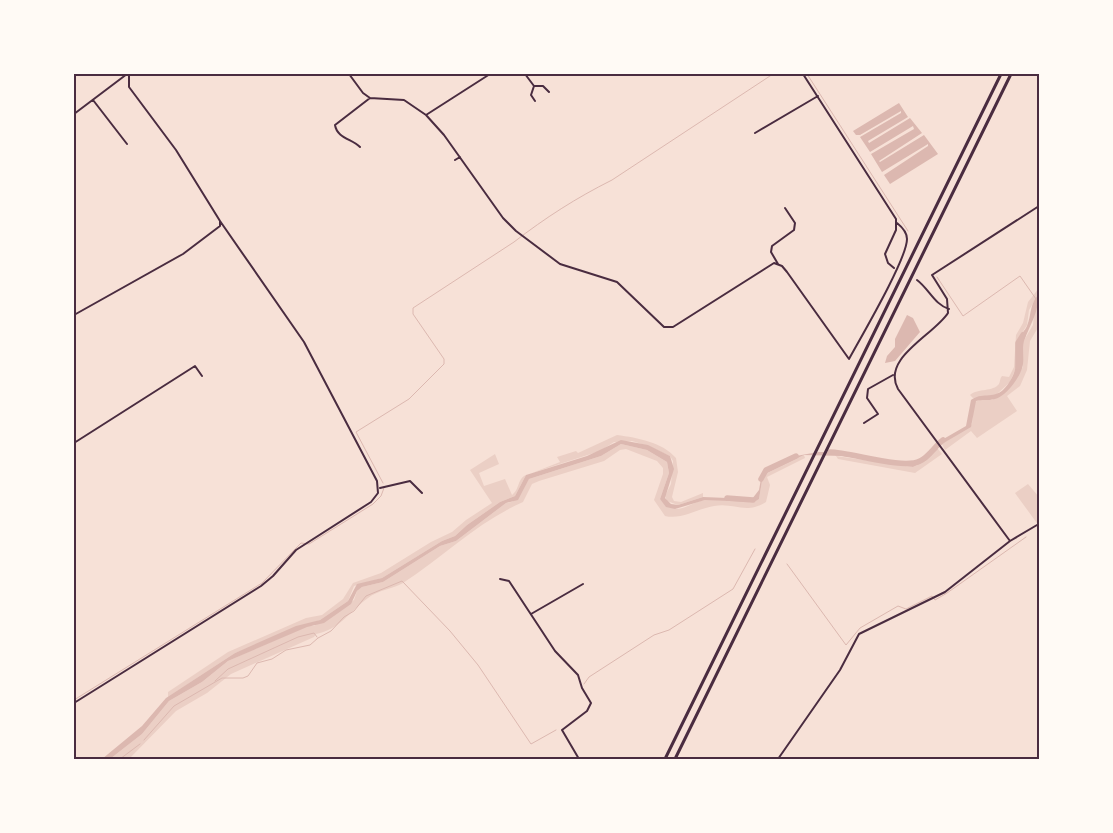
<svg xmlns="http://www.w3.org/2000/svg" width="1113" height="833" font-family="'Fira Sans',sans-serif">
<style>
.green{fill:#ebcfc5}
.water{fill:#dcb8b0}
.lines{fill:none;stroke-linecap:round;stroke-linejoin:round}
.stream{stroke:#dcb8b0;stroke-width:1}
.river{stroke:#dcb8b0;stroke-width:5.5}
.minor{stroke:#4a2c40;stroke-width:2}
.motorway{stroke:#4a2c40;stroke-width:3}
.neatline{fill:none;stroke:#4a2c40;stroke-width:2}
</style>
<rect width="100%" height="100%" fill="#f7e1d7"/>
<path class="green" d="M1039 288V294L1029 310 1027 325 1019 338V360L1010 382 996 395 973 398 970 395C978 388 993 392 999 384 1000 382 1000 378 1002 376L1009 377 1014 367 1016 335 1023 323 1028 302Z
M1039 304V326L1030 341 1027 370 1020 386 1007 396 1017 411 977 438 971 431 945 450 942 444 972 424 974 402 980 400H992L1011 386 1023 367V342L1033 325 1034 313Z
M617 435C638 438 662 442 676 458L678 472 672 497 674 501 681 502 703 493V497L678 505 667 501 665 496 671 484 673 461 670 456 648 446 632 441 614 442 600 451 532 473 560 462 557 457 576 451 578 453Z
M621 444 647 450 667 462 669 473 660 499 675 509C686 509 693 502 705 500 724 498 741 504 759 499L763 475 804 455 805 458 767 477 770 485 766 502C745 515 734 502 714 506 697 509 681 520 665 516L654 500 663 474V468L657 461 626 449 620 450 604 461 539 481 532 484 523 502C479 521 444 556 403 583 393 589 378 590 368 598 350 611 339 630 316 634L314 637 231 674 207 693 176 711 129 759H110L142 734 169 701 202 682 228 661 307 626H314L354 600 357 591 362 587 383 582 440 546 456 541 506 503C521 502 522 489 529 479L601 456Z
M938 449 942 454 915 473 838 459 836 456 913 467 927 460Z
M495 454 499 464 479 473 484 486 505 479 512 495C520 489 517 479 526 475L515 496 500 502 467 525 455 536 442 541 382 578 354 586 348 601 320 620 235 653 168 697V692L228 652 306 618 322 615 343 599 353 583 381 573 431 542 452 532 466 520 492 503 470 470Z
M1028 484 1039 497V526L1015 493Z"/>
<path class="water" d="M899 103 908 117 868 141 869 143 910 118 922 133 879 161 880 162 924 135 938 154 890 184 884 175 928 146V144L882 172 871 154 914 129 913 126 870 152 860 137 901 113V111L860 135H856L853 131Z
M1039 294C1039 311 1030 325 1024 341 1022 348 1024 357 1023 364 1022 375 1006 397 995 399 988 401 982 399 976 401L971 427 942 444 940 441 966 426 971 400C981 392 993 399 1003 390 1019 374 1016 359 1019 340 1020 334 1025 331 1027 326 1032 314 1029 305 1039 294Z
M907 315 913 318 920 332 895 361 885 363 887 356 895 347V339Z
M621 440 648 445 670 456 674 469 665 498 671 504 678 505 703 497 752 499 759 490 762 473 796 456 818 452H838L873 460 913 465 923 461 936 446 938 449 927 460 913 467 843 456 804 455 763 475 759 499 754 502 705 500 675 509 666 507 660 499 669 473 667 462 647 450 621 444 601 456 529 479 518 500 506 503 456 541 440 546 383 582 362 587 357 591 351 604 324 623 307 627 228 661 202 682 169 701 142 734 110 759H102L142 726 166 698 235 653 296 626 320 620 348 601 357 584 382 578 442 541 455 536 467 525 500 502 515 496 526 475 587 456Z"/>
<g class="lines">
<path class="stream" d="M807 74 908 231
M937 277 963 316 1020 276 1036 299
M383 483 356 432 409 399 444 364V359L413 314V308L514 242C545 218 576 198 612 180L773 74
M787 564 846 645 860 628 898 606 906 609 932 596 935 600 947 593 1026 537
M215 681 228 669 298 637 314 633 317 637
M584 684 589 677 654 635 669 630 733 589 755 549
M74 700 262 583 301 543 309 544 373 504 381 496 384 488
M144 740 174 706 222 678H243L248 676 257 663 272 659 286 650 310 645 318 638 331 631 344 617 354 611 366 596 402 581 450 631 478 665 531 744 556 730
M120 759 140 744"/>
<path class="river" d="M1018 367V343L1023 335
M830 452C850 452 903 470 920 461 929 457 935 446 943 440
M761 479 766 470 796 456
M727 498 753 500"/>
<path class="minor" d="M349 74 363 93 370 98 404 100 426 115 444 135 503 218 516 231 560 264 617 282 664 327H673L774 263 782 266 787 272 849 359C861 337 907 259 907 239 907 233 902 227 897 223
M525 74 534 86H543L549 92
M803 74 896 219V230L885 254 888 263 894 268
M534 86 531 95 535 101
M93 100 127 144
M74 114 127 74
M426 115 490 74
M755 133 818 96
M360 147C352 139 337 138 335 125L370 98
M455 160 460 157
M778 264 771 252 772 246 794 230 795 223 785 208
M917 280C929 289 935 305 949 309
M74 315 183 254 220 226V221L176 150 129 87V74
M864 423 878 414 867 398 868 389 893 375
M74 443 195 366 202 376
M380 488 410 481 422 493
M74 493 75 492
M1010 541 1037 525 1039 527
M500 579 509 581 555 651 578 675 582 688 591 703 587 711 562 730 579 759
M531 614 583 584
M74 703 261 586 273 576 296 550 371 502 378 493 377 481 304 342 220 221
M778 759 840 670 859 634 945 592 1010 541 898 389C881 358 934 335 948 313L947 299 932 275 1039 206"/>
<path class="motorway" d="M665 759 1001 74
M675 759 1011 74"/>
</g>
<rect width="1113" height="833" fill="none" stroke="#fffaf5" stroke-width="150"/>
<rect x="75" y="75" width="963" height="683" class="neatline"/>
</svg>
